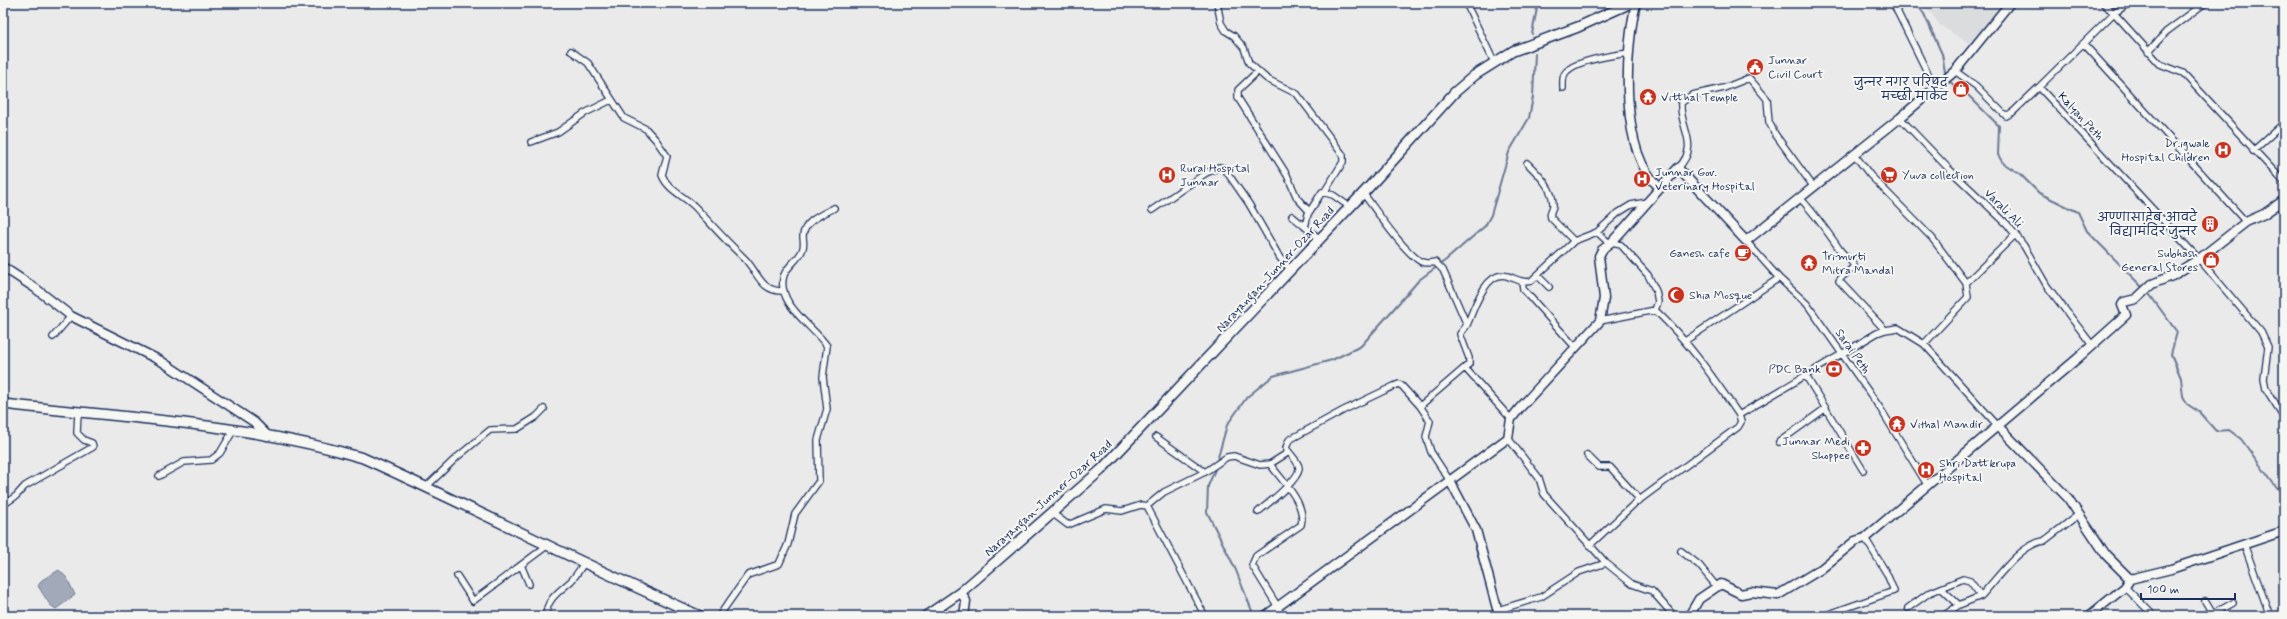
<svg xmlns="http://www.w3.org/2000/svg" width="2287" height="619" font-family="Mynerve,'Playpen Sans Deva',sans-serif">
<style>
.built{fill:#dadcde}
.water{fill:#a2aaba;stroke:#6c7995}
.lines{fill:none;stroke-linecap:round;stroke-linejoin:round}
.stream{stroke:#6c7995;stroke-width:2}
.street-casing{stroke:#1b2f5e;stroke-width:8}
.secondary-casing{stroke:#1b2f5e;stroke-width:11}
.primary-casing{stroke:#1b2f5e;stroke-width:12}
.street{stroke:#f6f6f2;stroke-width:5.5}
.secondary{stroke:#f6f6f2;stroke-width:8}
.primary{stroke:#f6f6f2;stroke-width:9}
.labels{text-anchor:middle;stroke-width:4;stroke-linejoin:round;paint-order:stroke}
.poi-label{font-size:12px;fill:#1b2f5e;stroke:#f6f6f2;text-anchor:start}
.street-label{font-size:12px;fill:#1b2f5e;stroke:#f6f6f2}
</style>
<rect width="100%" height="100%" fill="#e9eae9"/>
<filter id="ink" filterUnits="userSpaceOnUse"><feTurbulence type="fractalNoise" baseFrequency=".025" numOctaves="2"/><feDisplacementMap in="SourceGraphic" scale="8" xChannelSelector="R" yChannelSelector="G"/><feConvolveMatrix kernelMatrix="1 2 1 2 8 2 1 2 1" color-interpolation-filters="sRGB"/></filter>
<g filter="url(#ink)">
<!-- built -->
<path class="built" d="M 1923,3 L 2000,3 L 2002,5 L 1970,44 L 1940,25 Z"/>
<!-- water -->
<path class="water" d="M 59,570 L 67,578 L 75,595 L 56,609 L 50,605 L 38,586 L 42,580 Z"/>
<g class="lines">
<!-- stream -->
<path class="stream" d="M 1916,3 L 1924,14 L 1942,54 L 1945,72
M 1532,34 L 1538,3
M 1950,82 L 1969,96 L 1999,126 L 1998,155 L 2003,163 L 2020,174 L 2039,193 L 2078,212 L 2087,231 L 2143,288
M 2147,291 L 2177,332 L 2171,354 L 2181,378 L 2183,396 L 2187,404 L 2199,412 L 2216,431 L 2229,430 L 2241,439 L 2284,498
M 1217,461 L 1227,425 L 1247,397 L 1273,376 L 1332,360 L 1361,346 L 1419,280 L 1446,260 L 1485,226 L 1491,215 L 1509,152 L 1529,118 L 1533,97 L 1535,53
M 1216,467 L 1208,486 L 1207,512 L 1235,568 L 1254,616"/>
<!-- street casing -->
<g class="street-casing">
<path id="street" d="M 1217,3 L 1221,23 L 1226,31 L 1234,36 L 1244,48 L 1249,63 L 1267,79 L 1297,94 L 1343,155 L 1343,162 L 1325,191
M 1466,3 L 1494,62
M 1893,3 L 1935,88
M 2130,3 L 2114,13 L 2160,64 L 2183,73 L 2284,182
M 2084,44 L 2246,222
M 571,51 L 588,63 L 624,118 L 646,129 L 656,140 L 667,156 L 662,175 C 668,191 687,197 697,209 C 712,225 726,241 742,256 C 758,270 759,292 784,291
M 2148,52 L 2166,32 L 2205,3
M 1955,71 L 1976,86 L 2006,116 L 2013,112 L 2039,87 L 2199,259 L 2261,332 L 2268,347 L 2264,379 L 2266,389 L 2284,417
M 1257,72 L 1238,90 L 1238,98 L 1287,175 L 1297,198 L 1309,211
M 2039,87 L 2114,13 L 2103,3
M 1563,88 C 1563,82 1562,75 1567,71 C 1577,60 1614,55 1629,53
M 1900,118 L 1949,169 L 2007,224 L 2024,246 L 2047,286 L 2092,345
M 531,142 L 558,132 L 585,113 L 611,100
M 2253,151 L 2284,123
M 1854,154 L 1870,175 L 1932,238 L 1966,283
M 1527,163 C 1538,174 1554,189 1553,206 C 1552,211 1549,212 1551,218 L 1574,241
M 1678,168 C 1701,145 1679,128 1681,103 L 1692,95 L 1724,88 L 1749,78 L 1767,99 L 1769,122 L 1775,134 L 1813,186
M 1363,193 C 1376,210 1402,250 1420,261 C 1424,264 1430,263 1435,262 L 1443,270 L 1467,325 L 1460,334 L 1469,358 L 1469,364 L 1420,406 L 1430,421 L 1426,437 L 1431,452 L 1450,481
M 1800,198 C 1815,214 1827,231 1840,250 C 1844,256 1851,259 1854,266 C 1850,272 1843,274 1839,281 L 1842,284 L 1885,330
M 1152,210 L 1206,173 L 1219,167 L 1224,168 L 1249,204 L 1280,258 L 1291,270
M 1292,216 L 1320,239
M 1305,227 L 1308,214 L 1322,192 L 1333,195 L 1350,207
M 1597,232 L 1608,242 L 1621,245 L 1648,275 L 1656,291 L 1658,302 L 1655,310
M 1746,241 L 1779,278 L 1807,304 L 1880,408 L 1928,486
M 1538,276 L 1549,287
M 1522,281 L 1523,289 L 1575,347
M 1467,325 C 1473,311 1486,269 1507,276 C 1515,278 1523,284 1531,281 L 1574,241 L 1597,232 L 1618,213 L 1631,205 L 1647,202
M 53,337 L 71,316
M 1685,341 L 1779,278
M 1924,344 L 1968,297 L 1966,283 L 2016,234
M 1465,368 L 1511,419
M 1806,376 L 1863,470
M 1739,415 L 1877,333 L 1885,330 L 1898,328 L 1924,344 L 1998,426
M 1156,437 L 1205,472
M 1508,438 L 1539,478 L 1544,494 L 1606,563 L 1632,584 L 1652,591 L 1674,616
M 1779,442 L 1826,408
M 1587,455 L 1599,467 L 1610,467 L 1640,500
M 159,476 L 184,462 L 211,460 L 220,453 L 233,431
M 426,487 L 456,458 L 490,430 L 517,429 L 536,417 L 544,409
M 3,505 L 16,496 L 25,486 L 93,447 L 92,443 L 84,440 L 77,433 L 78,412
M 1147,506 L 1164,492 L 1205,472 L 1227,457 L 1234,456 L 1260,465 L 1270,464
M 1258,512 C 1267,504 1298,481 1299,469 C 1300,463 1289,453 1286,448 L 1289,440 L 1344,410 L 1394,386 L 1399,384 L 1402,386 L 1420,406
M 1052,513 L 1068,525 L 1106,509 L 1122,511 L 1141,505 L 1147,506 L 1205,616
M 2244,544 L 2270,616
M 1590,545 L 1634,504 L 1738,427 L 1741,422 L 1739,415 C 1713,377 1688,341 1655,310 L 1600,321
M 1681,551 L 1699,565 L 1717,587
M 521,565 L 529,584
M 457,576 L 473,601 L 548,545
M 2125,587 L 2154,616
M 1942,589 L 1959,605
M 1981,596 C 1997,579 2020,544 2044,541 L 2078,515
M 2205,601 L 2214,616
M 1908,608 L 1929,593 L 1963,579 L 1970,581 L 1981,596 L 1959,605 L 1943,616
M 1498,610 L 1541,597 L 1579,572 L 1606,563
M 2213,614 L 2233,603
M 546,616 C 546,599 560,591 571,581 C 576,576 580,569 584,563
M 719,616 L 748,575 L 779,564 L 788,544 L 795,514 L 819,481 L 818,440 L 827,409 L 823,377 L 827,346 C 813,326 775,303 784,275 C 788,265 798,260 802,251 C 805,245 803,241 803,236 C 804,221 823,214 834,208
M 1281,616 L 1278,607 L 1252,565 L 1256,556 L 1301,525 C 1307,503 1281,480 1270,464 L 1289,452
M 1823,616 L 1894,591 L 1887,574 L 1865,538
M 2201,616 L 2211,611"/>
</g>
<!-- secondary casing -->
<g class="secondary-casing">
<path id="secondary" d="M 1636,3 C 1625,50 1619,152 1659,187
M 3,267 L 35,288 L 71,316 L 161,361 L 254,422 L 268,436
M 1998,426 L 2068,498 L 2106,555 L 2130,579 L 2171,569 L 2284,531
M 1450,481 L 1476,530 L 1499,616
M 961,592 L 966,601 L 964,616
M 1265,616 L 1508,438 L 1511,419 L 1519,409 L 1600,321 L 1604,298 L 1599,256 L 1602,250 L 1611,243 L 1678,168 L 1746,241 L 1900,118 L 1955,71 L 2010,3
M 1689,616 L 1699,599 L 1721,584 L 1741,594 L 1751,592 L 1778,595 L 1821,569 L 1855,541 L 1865,538 L 2078,358 L 2126,315 L 2122,305 L 2124,302 L 2136,299 L 2152,284 L 2172,276 L 2199,259 L 2246,222 L 2264,214 L 2284,200
M 2089,616 L 2125,587 L 2130,579"/>
</g>
<!-- primary casing -->
<g class="primary-casing">
<path id="primary" d="M 3,404 C 123,418 247,423 363,458 C 476,509 586,566 700,616
M 926,616 L 961,592 L 1101,470 L 1368,188 L 1455,92 L 1475,75 L 1513,51 L 1578,27 L 1631,3"/>
</g>
<!-- street -->
<use href="#street" class="street"/>
<!-- secondary -->
<use href="#secondary" class="secondary"/>
<!-- primary -->
<use href="#primary" class="primary"/>
</g>
</g>
<!-- icons -->
<defs>
<g id="civic-disc" transform="scale(0.9)"><circle r="9.5" fill="#c8321e" stroke="#f6f6f2"/><path d="M-.6-6.5H3V-4.5H.6V-3L4-1V1h2V6H-6V1h2V-1L-.6-3ZM-1.2 2.5V6h2.4V2.5Z" fill="#fff"/></g>
<g id="shop-disc" transform="scale(0.9)"><circle r="9.5" fill="#c8321e" stroke="#f6f6f2"/><path d="M-5-2.5h2.3a2.7 3.5 0 0 1 5.4 0H5L5.5 6h-11ZM-1.5-2.5h3a1.5 2.3 0 0 0-3 0Z" fill="#fff"/></g>
<g id="temple-disc" transform="scale(0.9)"><circle r="9.5" fill="#c8321e" stroke="#f6f6f2"/><path d="M0-6L5-2H3V0L6.5 2.5H4V6H1.5V3h-3V6H-4V2.5H-6.5L-3 0V-2H-5Z" fill="#fff"/></g>
<g id="hospital-disc" transform="scale(0.9)"><circle r="9.5" fill="#c8321e" stroke="#f6f6f2"/><path d="M-5-5h3v3.5h4V-5h3V5h-3V1.5h-4V5h-3Z" fill="#fff"/></g>
<g id="supermarket-disc" transform="scale(0.9)"><circle r="9.5" fill="#c8321e" stroke="#f6f6f2"/><path d="M-6-5.5h2.5l.6 2H6L4.5 2H-2.5L-4.4-4H-6ZM-1.5 3.2a1.3 1.3 0 1 0 .1 0ZM3 3.2a1.3 1.3 0 1 0 .1 0Z" fill="#fff"/></g>
<g id="building-disc" transform="scale(0.9)"><circle r="9.5" fill="#c8321e" stroke="#f6f6f2"/><path d="M-4-6H4V6H1V3H-1V6H-4ZM-2.5-4.3h1.7v1.8h-1.7ZM.8-4.3h1.7v1.8H.8ZM-2.5-1h1.7V.8h-1.7ZM.8-1h1.7V.8H.8Z" fill="#fff"/></g>
<g id="cafe-disc" transform="scale(0.9)"><circle r="9.5" fill="#c8321e" stroke="#f6f6f2"/><path d="M-5.5-4.5H6V0H3Q3 3.5 0 3.5H-2.5Q-5.5 3.5-5.5 0ZM3-3.2v2h1.7v-2ZM-6 4.5H4V6H-6Z" fill="#fff"/></g>
<g id="mosque-disc" transform="scale(0.9)"><circle r="9.5" fill="#c8321e" stroke="#f6f6f2"/><path d="M3.5-4.9A6 6 0 1 0 3.5 4.9A5 5 0 1 1 3.5-4.9Z" fill="#fff"/></g>
<g id="bank-disc" transform="scale(0.9)"><circle r="9.5" fill="#c8321e" stroke="#f6f6f2"/><path d="M-6-4H6V4H-6ZM0-2.3a2.3 2.3 0 1 0 0 4.6a2.3 2.3 0 1 0 0-4.6Z" fill="#fff"/></g>
<g id="pharmacy-disc" transform="scale(0.9)"><circle r="9.5" fill="#c8321e" stroke="#f6f6f2"/><path d="M-2-6h4v4h4v4h-4v4h-4v-4h-4v-4h4Z" fill="#fff"/></g>
</defs>
<g fill-rule="evenodd">
<use href="#civic-disc" x="1755" y="67"/>
<use href="#shop-disc" x="1961" y="89"/>
<use href="#temple-disc" x="1648" y="97"/>
<use href="#hospital-disc" x="2223" y="150"/>
<use href="#hospital-disc" x="1167" y="175"/>
<use href="#supermarket-disc" x="1889" y="175"/>
<use href="#hospital-disc" x="1642" y="179"/>
<use href="#building-disc" x="2210" y="224"/>
<use href="#cafe-disc" x="1743" y="253"/>
<use href="#shop-disc" x="2211" y="260"/>
<use href="#temple-disc" x="1809" y="263"/>
<use href="#mosque-disc" x="1676" y="295"/>
<use href="#bank-disc" x="1834" y="369"/>
<use href="#temple-disc" x="1897" y="424"/>
<use href="#pharmacy-disc" x="1863" y="448"/>
<use href="#hospital-disc" x="1926" y="470"/>
</g>
<g class="labels">
<!-- poi labels -->
<g class="poi-label">
<text x="1768" y="64">Junnar<tspan x="1768" dy="14">Civil Court</tspan></text>
<text x="1948" y="86" text-anchor="end">जुन्नर नगर परिषद<tspan x="1948" dy="14">मच्छी मार्केट</tspan></text>
<text x="1661" y="101">Vitthal Temple</text>
<text x="2210" y="147" text-anchor="end">Dr.igwale<tspan x="2210" dy="14">Hospital Children</tspan></text>
<text x="1180" y="172">Rural Hospital<tspan x="1180" dy="14">Junnar</tspan></text>
<text x="1655" y="176">Junnar Gov.<tspan x="1655" dy="14">Veterinary Hospital</tspan></text>
<text x="1902" y="179">Yuva collection</text>
<text x="2197" y="221" text-anchor="end">अण्णासाहेब आवटे<tspan x="2197" dy="14">विद्यामंदिर जुन्नर</tspan></text>
<text x="1730" y="257" text-anchor="end">Ganesh cafe</text>
<text x="2198" y="257" text-anchor="end">Subhash<tspan x="2198" dy="14">General Stores</tspan></text>
<text x="1822" y="260">Trimurti<tspan x="1822" dy="14">Mitra Mandal</tspan></text>
<text x="1689" y="299">Shia Mosque</text>
<text x="1821" y="373" text-anchor="end">PDC Bank</text>
<text x="1910" y="428">Vithal Mandir</text>
<text x="1850" y="445" text-anchor="end">Junnar Medi<tspan x="1850" dy="14">Shoppee</tspan></text>
<text x="1939" y="467">Shri Dattkrupa<tspan x="1939" dy="14">Hospital</tspan></text>
</g>
<!-- street labels -->
<g class="street-label">
<text transform="translate(2081 116) rotate(47)" y="4">Kalyan Peth</text>
<text transform="translate(2004 208) rotate(45)" y="4">Varali Ali</text>
<text transform="translate(1275 269) rotate(-47)" y="4">Narayangan-Junner-Ozar Road</text>
<text transform="translate(1853 351) rotate(55)" y="4">Sarai Peth</text>
<text transform="translate(1048 498) rotate(-42)" y="4">Narayangan-Junner-Ozar Road</text>
</g>
</g>
<!-- margin -->
<rect width="2287" height="619" fill="none" stroke="#f6f6f2" stroke-width="16"/>
<rect x="8" y="8" width="2271" height="603" fill="none" stroke="#1b2f5e" stroke-width="1.5" filter="url(#ink)"/>
<!-- scale -->
<path d="M2141 593v6h94v-6" fill="none" stroke="#1b2f5e" stroke-width="2"/>
<text x="2147" y="593" font-size="12" fill="#1b2f5e" stroke="#f6f6f2" stroke-width="3" paint-order="stroke">100 m</text>
</svg>
